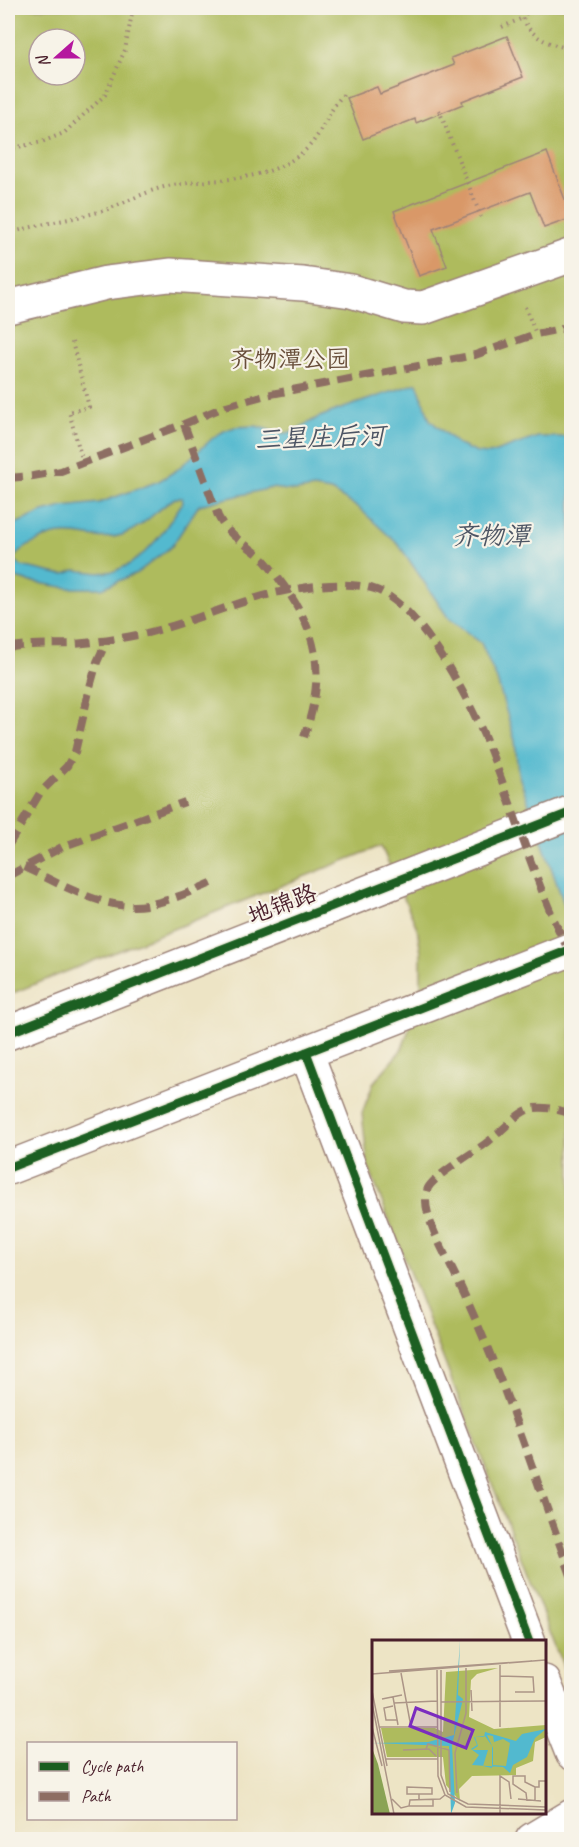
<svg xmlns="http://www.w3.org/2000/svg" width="579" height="1847" font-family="Caveat,'LXGW WenKai TC',sans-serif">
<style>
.green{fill:#aebb5d;stroke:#7c6d44;stroke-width:1.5;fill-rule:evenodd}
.water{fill:#52b9cf;stroke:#4e6c7d;stroke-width:1.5;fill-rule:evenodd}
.building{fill:#d99868}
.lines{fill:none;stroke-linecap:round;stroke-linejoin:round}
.minor-casing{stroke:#9c8278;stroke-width:36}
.path{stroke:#9c8278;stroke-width:4;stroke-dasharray:1.5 4.5;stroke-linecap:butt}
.minor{stroke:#fff;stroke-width:33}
.quiet{stroke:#8d6e63;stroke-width:8;stroke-dasharray:15 8;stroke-linecap:butt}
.cycleway-casing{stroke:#f7f3e8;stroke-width:13}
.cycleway{stroke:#1b5e20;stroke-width:9}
.labels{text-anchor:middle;stroke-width:4.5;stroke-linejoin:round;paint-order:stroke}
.park-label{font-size:24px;fill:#684e3a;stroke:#f7f3e8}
.street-label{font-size:24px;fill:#4a1f2b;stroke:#f7f3e8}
.water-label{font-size:26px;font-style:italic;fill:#4d5564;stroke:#f7f3e8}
.inset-road{fill:none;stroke:#ac9587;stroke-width:1.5}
.view{fill:#7b2cbf;fill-opacity:0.15;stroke:#7b2cbf;stroke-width:3}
.inset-edge{fill:none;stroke:#4a1f2b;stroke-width:3}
</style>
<rect width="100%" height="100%" fill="#f7f3e8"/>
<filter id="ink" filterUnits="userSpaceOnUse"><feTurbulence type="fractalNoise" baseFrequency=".0167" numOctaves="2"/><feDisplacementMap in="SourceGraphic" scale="12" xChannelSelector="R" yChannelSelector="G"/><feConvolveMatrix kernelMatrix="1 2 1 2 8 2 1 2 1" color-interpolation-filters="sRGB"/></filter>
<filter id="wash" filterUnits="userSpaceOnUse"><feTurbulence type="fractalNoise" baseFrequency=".008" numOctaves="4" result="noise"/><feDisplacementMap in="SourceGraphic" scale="24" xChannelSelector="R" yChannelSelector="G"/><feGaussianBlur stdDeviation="1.35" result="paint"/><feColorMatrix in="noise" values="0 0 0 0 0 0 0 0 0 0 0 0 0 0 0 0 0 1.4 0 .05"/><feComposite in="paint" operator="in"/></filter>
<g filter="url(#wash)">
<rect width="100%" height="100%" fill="#ede4c5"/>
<!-- green -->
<path class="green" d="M 8,8 L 571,8 L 571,1686 L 368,1166 L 362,1113 L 374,1082 L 402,1049 L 421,994 L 421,952 L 417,928 L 381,846 L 8,995 ZM 39,39 L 75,39 L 75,75 L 39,75 Z"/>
<!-- water -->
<path class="water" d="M 417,383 L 430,420 L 459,445 L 477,453 L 490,454 L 538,437 L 571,437 L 571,924 L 518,773 L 515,741 L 497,680 L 481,643 L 449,619 L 399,545 L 359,508 L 331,491 L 314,488 L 296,491 L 271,488 L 199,505 L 172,546 L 137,573 L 102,588 L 69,588 L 27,581 L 8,576 L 8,527 L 43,512 L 63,507 L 99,503 L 159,481 L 177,470 L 214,437 L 224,431 L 235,427 L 256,426 L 279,433 L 291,433 L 317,418 L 335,411 ZM 175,498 L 182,498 L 183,502 L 160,536 L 145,552 L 130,564 L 115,571 L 99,573 L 75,570 L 65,574 L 58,574 L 21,566 L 14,559 C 18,548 50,534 62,534 C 83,532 100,542 122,535 C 145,526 156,510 175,498 Z"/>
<g id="blocks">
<!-- building -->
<path class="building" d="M 507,36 L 523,77 L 462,101 L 463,104 L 416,123 L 415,119 L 363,139 L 347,98 L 377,87 L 380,94 L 454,65 L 451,58 Z
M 547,152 L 572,218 L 544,228 L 530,192 L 433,229 L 447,266 L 419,276 L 394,211 Z"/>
</g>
</g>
<g filter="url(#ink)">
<use href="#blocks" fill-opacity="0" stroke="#9c8278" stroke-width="1.5"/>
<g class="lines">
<!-- minor casing -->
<g class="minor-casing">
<path id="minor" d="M 8,307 L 106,283 L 170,275 L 303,284 L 351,291 L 404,307 L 423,308 L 572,255
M 8,1033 L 572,812
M 306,1052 L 529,1642
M 8,1168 L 572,949
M 544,1682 L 572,1753
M 532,1840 L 572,1816"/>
</g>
<!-- path -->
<path class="path" d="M 529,8 L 523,18 C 531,39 552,45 572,49
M 502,27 L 523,18
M 439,110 L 481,217
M 8,149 L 42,142 L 64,133 L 105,95 L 125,50 L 133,8
M 8,234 C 39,223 73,220 105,210 C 128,202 149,189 173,185 C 218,178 266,183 303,152 C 323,136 327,110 345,93
M 525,307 L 536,334
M 72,342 L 89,407 L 69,412 L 83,463"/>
<!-- minor -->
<use href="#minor" class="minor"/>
<!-- quiet -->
<path class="quiet" d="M 184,424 L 218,516 C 229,538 247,543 264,560 C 273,570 281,582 289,593 C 322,643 323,682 304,737
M 8,478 L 33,476 L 61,471 L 184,424 L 226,406 L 266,395 L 475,355 L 536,334 L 561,329 L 572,330
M 8,648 C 30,643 52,645 75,644 C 99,642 123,638 147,633 C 187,623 224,607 263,596 C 293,588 341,580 371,588 C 418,600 468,698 486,740 C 515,810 536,889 571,955
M 8,846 L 40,793 L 67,766 L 75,752 L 90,687 L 97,662 L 107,640
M 24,867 C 59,883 106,912 146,905 C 170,901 193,891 216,881
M 8,876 L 62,847 L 185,802
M 572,1114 C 522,1098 523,1114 489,1141 C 475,1152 436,1174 428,1188 C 419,1208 441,1246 450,1265 C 500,1364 533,1473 572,1578"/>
<!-- cycleway casing -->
<g class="cycleway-casing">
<path id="cycleway" d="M 8,1033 L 572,812
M 306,1052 L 529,1642
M 8,1168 L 572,949"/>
</g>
<!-- cycleway -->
<use href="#cycleway" class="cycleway"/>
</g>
</g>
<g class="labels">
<!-- park labels -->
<g class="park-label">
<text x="290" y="367">齐物潭公园</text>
</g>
<!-- street labels -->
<g class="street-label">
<text transform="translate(282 904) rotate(-21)" y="8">地锦路</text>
</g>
<!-- water labels -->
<g class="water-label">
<text transform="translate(320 437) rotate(-2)" y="9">三星庄后河</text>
<text x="491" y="544">齐物潭</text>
</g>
</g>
<!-- overview -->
<g transform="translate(372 1640)">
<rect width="174" height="174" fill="#ede4c5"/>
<path d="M 126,28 L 105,34 L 99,40 L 97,77 L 122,89 L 174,85 L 174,97 L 163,102 L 161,121 L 144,128 L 144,135 L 100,136 L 87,149 L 88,161 L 74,145 L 71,117 L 15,117 L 9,88 L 63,88 L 71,92 L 74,32 Z" fill="#aebb5d"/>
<path d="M 0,108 L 6,124 L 18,174 L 0,174 Z" fill="#8aa354"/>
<path d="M 88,0 L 86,55 L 91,59 L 80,105 L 83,163 L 79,174 L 77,106 L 0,103 L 56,102 L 82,95 ZM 174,89 L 163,98 L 155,117 L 141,125 L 138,133 L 131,127 L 100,125 L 107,115 L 99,109 L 105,105 L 102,97 L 112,97 L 113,92 L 144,101 L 150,94 ZM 115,95 L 121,96 L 122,102 L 131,99 L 138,103 L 134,126 L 121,125 L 121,108 ZM 113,96 L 120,106 L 120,128 L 111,126 L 116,110 L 100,110 L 106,106 L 103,97 Z" fill="#52b9cf" fill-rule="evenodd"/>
<path class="inset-road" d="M 128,25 L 128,87M 69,27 L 69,135 L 76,154 L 96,164 L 174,167M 65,28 L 66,136 L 73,155 L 94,167 L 174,170M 17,31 L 160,21M 29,33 L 39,87M 0,34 L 173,20M 128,36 L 161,37 L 162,52 L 143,52M 99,50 L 100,71M 0,51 L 15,126M 21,57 L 26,85M 10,59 L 30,55M 69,62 L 174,61M 0,63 L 22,174M 22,63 L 65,61M 21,66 L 12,68 L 14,80 L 25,80M 0,87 L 10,126M 7,87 L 65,87M 54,109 L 56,104 L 77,110 L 78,152M 31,110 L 57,109 L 64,116M 13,119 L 66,119M 85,153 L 83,113 L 94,73 L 94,28M 47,154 L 35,154 L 35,147 L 60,148 L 60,154 L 47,154 L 47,160M 20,159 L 29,168 L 37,166 L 38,160 L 68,159 L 73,155M 146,159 L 169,161M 155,161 L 154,153 L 141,144 L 141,136 L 153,136 L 153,142 L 163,147M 163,161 L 163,147 L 167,147 L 167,141 L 174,141M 37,166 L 61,166 L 61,160M 128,174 L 128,136 L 137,142 L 139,159"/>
<path class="view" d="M 44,68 L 101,90 L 94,108 L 38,86 Z"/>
<rect width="174" height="174" class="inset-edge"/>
</g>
<!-- margin -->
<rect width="579" height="1847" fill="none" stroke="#f7f3e8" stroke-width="30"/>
<!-- legend -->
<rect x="27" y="1742" width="210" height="78" fill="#f7f3e8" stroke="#b29e9c" stroke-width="1.5"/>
<rect x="39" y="1762" width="30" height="9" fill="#1b5e20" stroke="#b29e9c" stroke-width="1.5"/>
<text x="81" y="1772" font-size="18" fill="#4a1f2b">Cycle path</text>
<rect x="39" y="1792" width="30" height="9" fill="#8d6e63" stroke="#b29e9c" stroke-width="1.5"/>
<text x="81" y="1802" font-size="18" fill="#4a1f2b">Path</text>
<!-- north arrow -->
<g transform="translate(57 57) rotate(249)"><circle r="28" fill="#f7f3e8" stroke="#b29e9c" stroke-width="1.5"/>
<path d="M0-4.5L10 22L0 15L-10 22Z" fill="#b5179e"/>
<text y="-9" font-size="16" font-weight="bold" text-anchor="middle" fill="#4a1f2b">N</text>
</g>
</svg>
